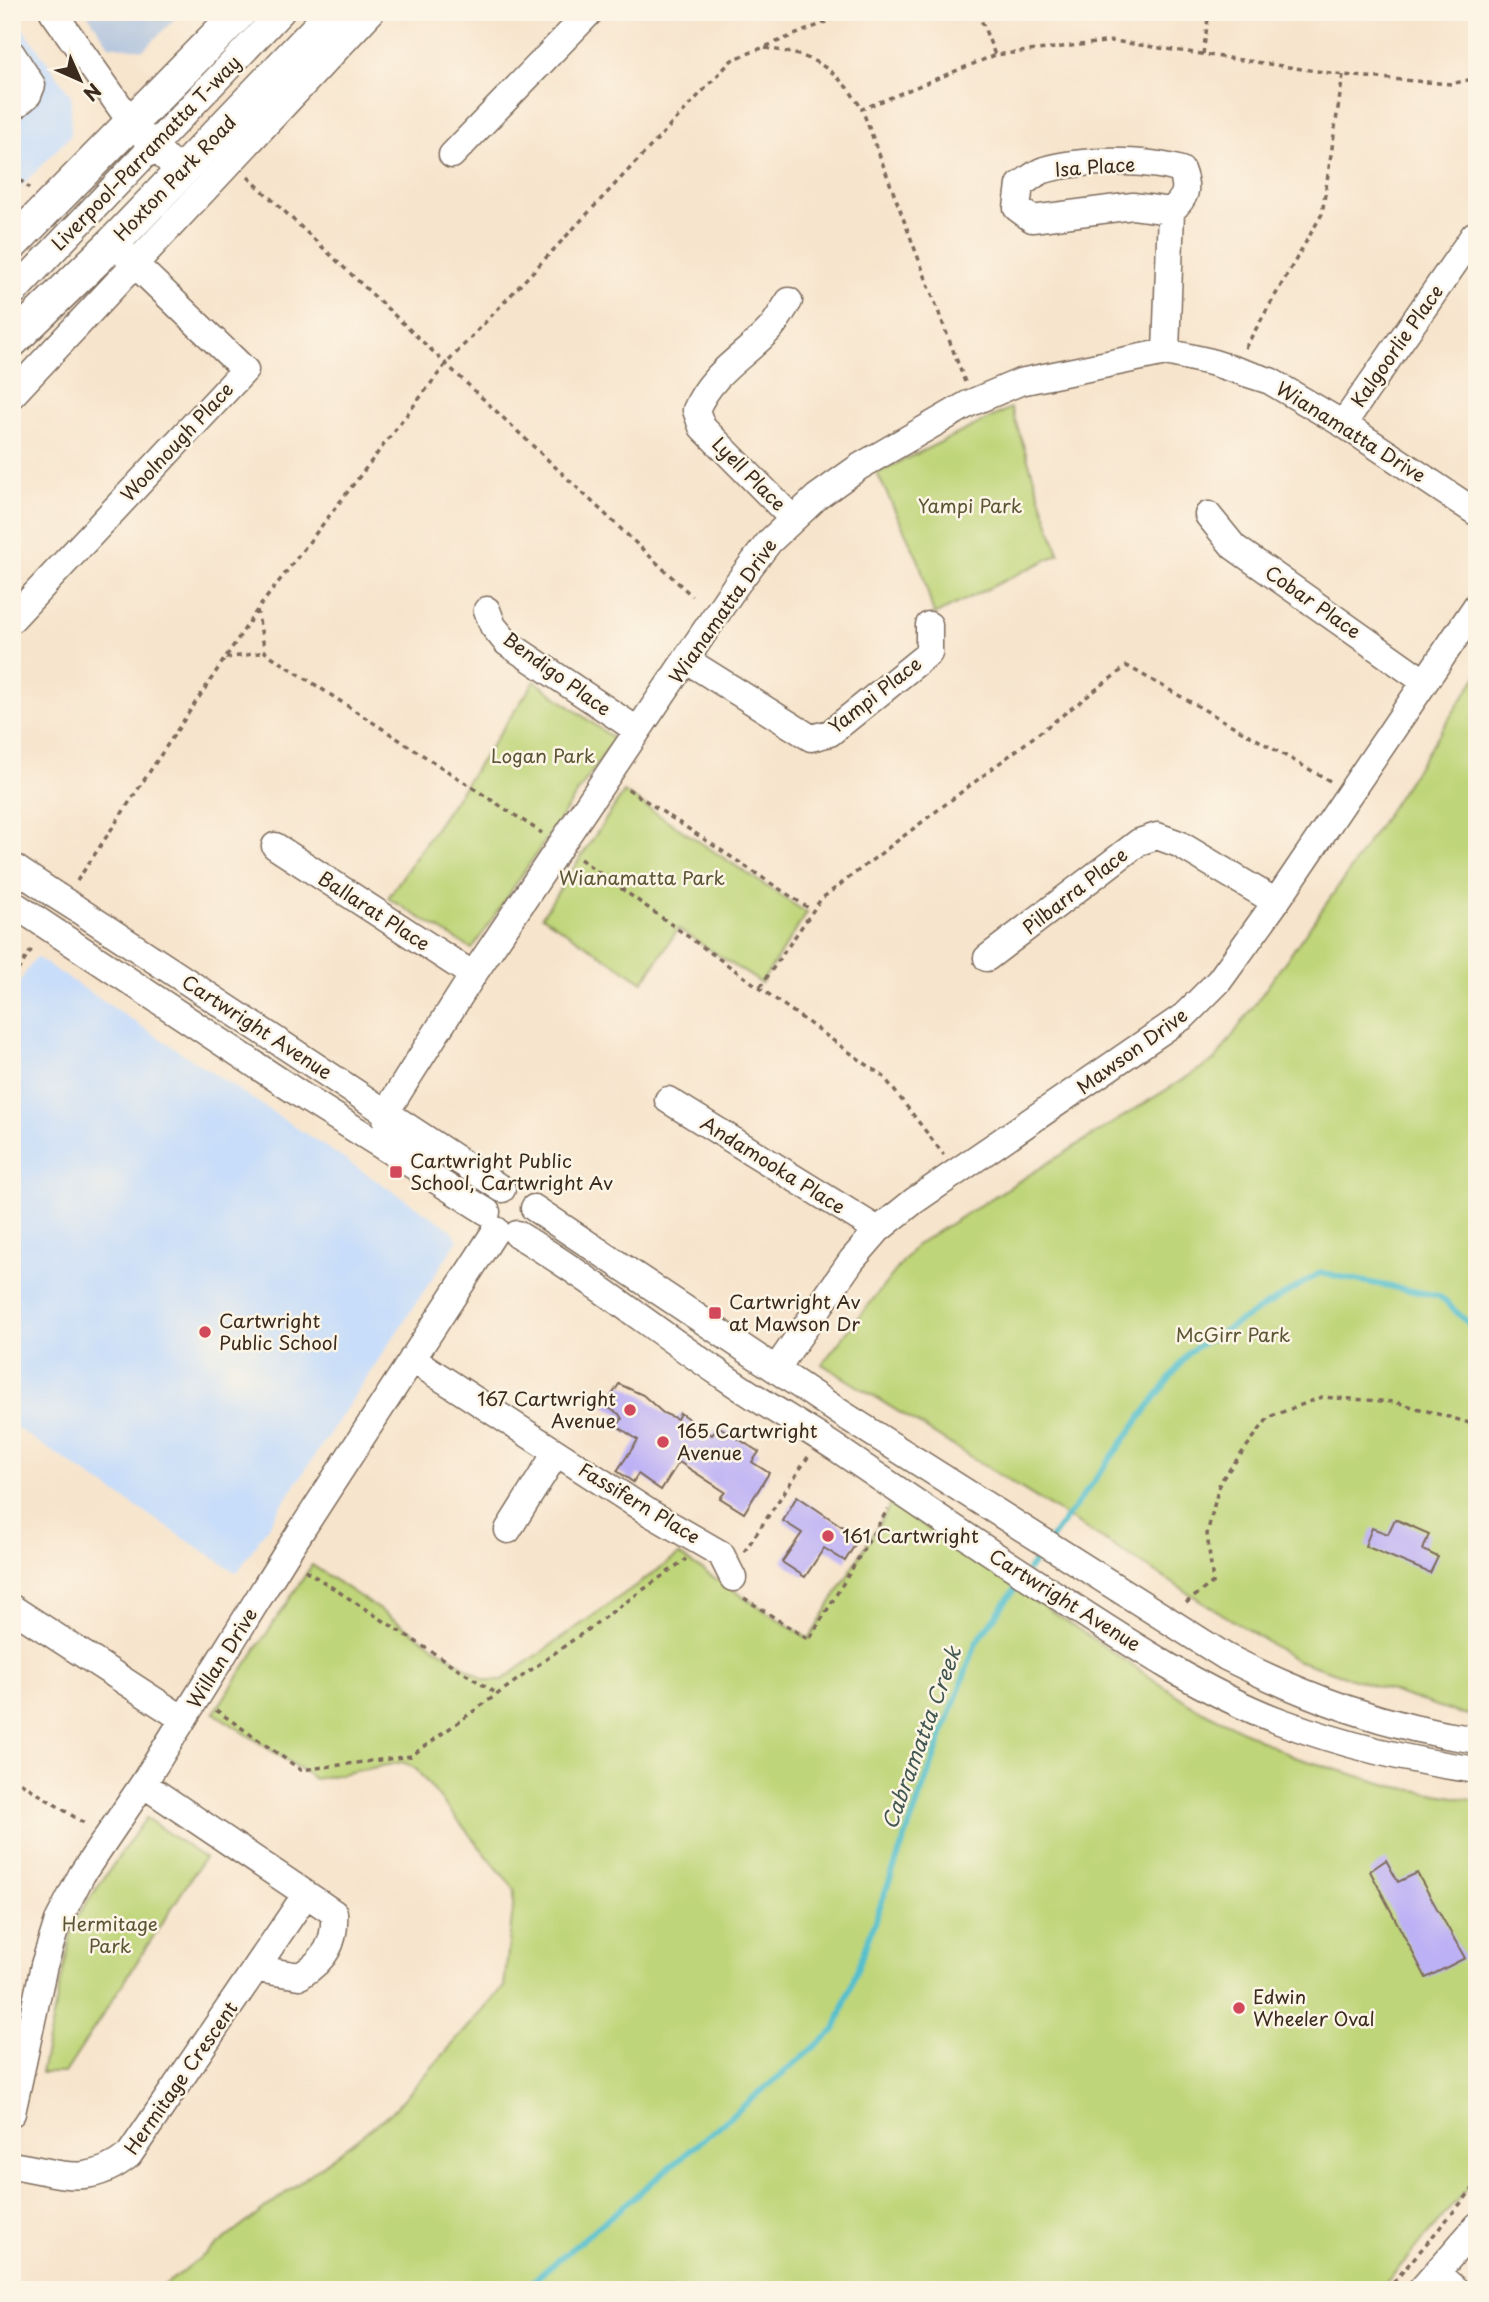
<svg xmlns="http://www.w3.org/2000/svg" width="1489" height="2302" font-family="'Playpen Sans',sans-serif">
<style>
.built{fill:#c7ddf9}
.industrial{fill:#b5c6de}
.green{fill:#bfd579;stroke:#7d804c;stroke-width:2}
.lines{fill:none;stroke-linecap:round;stroke-linejoin:round}
.stream{stroke:#53bfcc;stroke-width:6}
.building{fill:#bdb1f5}
.minor-casing{stroke:#7d6b5b;stroke-width:29}
.major-casing{stroke:#7d6b5b;stroke-width:36}
.path{stroke:#7d6b5b;stroke-width:3.5;stroke-dasharray:5 5;stroke-linecap:butt}
.minor{stroke:#fff;stroke-width:26}
.major{stroke:#fff;stroke-width:33}
.minor-bridge-casing{stroke:#7d6b5b;stroke-width:29;stroke-linecap:butt}
.minor-bridge{stroke:#fff;stroke-width:26}
.poi-dot{fill:#d1495b;stroke:#fcf5e5;stroke-width:2.5}
.labels{text-anchor:middle;stroke-width:5;stroke-linejoin:round;paint-order:stroke}
.street-label{font-size:19px;fill:#3b2a1e;stroke:#fcf5e5}
.park-label{font-size:19px;fill:#5c5535;stroke:#fcf5e5}
.poi-label{font-size:19px;fill:#3b2a1e;stroke:#fcf5e5;text-anchor:start}
.water-label{font-size:21px;font-style:italic;fill:#425752;stroke:#fcf5e5}
</style>
<rect width="100%" height="100%" fill="#fcf5e5"/>
<filter id="ink" filterUnits="userSpaceOnUse"><feTurbulence type="fractalNoise" baseFrequency=".0143" numOctaves="2"/><feDisplacementMap in="SourceGraphic" scale="14" xChannelSelector="R" yChannelSelector="G"/><feConvolveMatrix kernelMatrix="1 2 1 2 8 2 1 2 1" color-interpolation-filters="sRGB"/></filter>
<filter id="wash" filterUnits="userSpaceOnUse"><feTurbulence type="fractalNoise" baseFrequency=".00686" numOctaves="4" result="noise"/><feDisplacementMap in="SourceGraphic" scale="28" xChannelSelector="R" yChannelSelector="G"/><feGaussianBlur stdDeviation="1.57" result="paint"/><feColorMatrix in="noise" values="0 0 0 0 0 0 0 0 0 0 0 0 0 0 0 0 0 1.4 0 .05"/><feComposite in="paint" operator="in"/></filter>
<g filter="url(#wash)">
<rect width="100%" height="100%" fill="#f7e4cc"/>
<!-- built -->
<path class="built" d="M 12,13 L 71,95 L 71,135 L 12,196 Z
M 36,957 L 452,1230 L 458,1240 L 237,1573 L 12,1425 L 12,993 Z"/>
<!-- industrial -->
<path class="industrial" d="M 86,12 L 182,12 L 143,50 L 109,45 Z"/>
<!-- green -->
<path class="green" d="M 1011,408 L 1059,554 L 934,615 L 919,561 L 877,473 Z
M 1477,676 L 1477,1715 L 1461,1714 L 1296,1660 L 822,1364 L 916,1245 L 1216,1059 L 1350,870 Z
M 535,681 L 614,739 L 472,949 L 388,898 Z
M 624,792 L 807,913 L 761,983 L 678,929 L 643,982 L 542,916 Z
M 891,1504 L 1193,1706 L 1294,1757 L 1392,1786 L 1477,1801 L 1477,2177 L 1380,2290 L 158,2290 L 392,2112 L 504,1987 L 515,1890 L 416,1769 L 403,1762 L 315,1779 L 214,1713 L 312,1565 L 485,1680 L 502,1680 L 679,1555 L 809,1639 Z
M 146,1818 L 204,1858 L 65,2073 L 41,2073 L 74,1921 Z"/>
<g class="lines">
<!-- stream -->
<path class="stream" d="M 1051,1539 L 1190,1351 L 1320,1273 L 1439,1296 L 1477,1331
M 1028,1570 L 1044,1547
M 522,2290 L 835,2030 L 976,1643 L 1022,1579"/>
</g>
<g id="blocks">
<!-- building -->
<path class="building" d="M 619,1384 L 643,1395 L 663,1413 L 677,1419 L 680,1413 L 712,1435 L 718,1426 L 759,1452 L 752,1462 L 769,1473 L 744,1513 L 720,1498 L 725,1492 L 679,1462 L 661,1490 L 638,1474 L 633,1482 L 617,1471 L 638,1440 L 617,1426 L 622,1419 L 619,1414 L 605,1406 Z
M 797,1496 L 859,1538 L 845,1561 L 824,1548 L 805,1577 L 782,1562 L 802,1533 L 783,1521 Z
M 1395,1519 L 1429,1534 L 1423,1550 L 1438,1557 L 1430,1573 L 1365,1546 L 1372,1528 L 1388,1534 Z
M 1386,1860 L 1398,1882 L 1417,1873 L 1465,1958 L 1426,1978 L 1370,1871 Z"/>
</g>
</g>
<g filter="url(#ink)">
<use href="#blocks" fill-opacity="0" stroke="#7d6b5b" stroke-width="2"/>
<g class="lines">
<!-- minor casing -->
<g class="minor-casing">
<path id="minor" d="M 53,12 L 133,125 L 181,173
M 12,54 L 32,85 L 28,95 L 14,107
M 452,155 L 590,12
M 12,294 L 281,12
M 789,301 C 783,310 777,321 770,329 C 744,357 711,373 696,410 L 702,427 L 792,518
M 1166,352 L 1171,211 C 1186,197 1189,190 1181,170 C 1145,159 1080,159 1044,170 C 1035,173 1028,180 1020,185 L 1017,208 L 1032,219 L 1133,206 L 1171,211
M 12,395 L 371,12
M 1343,424 L 1474,235
M 1208,515 L 1234,547 L 1425,682
M 487,610 L 493,626 L 507,643 L 637,730
M 12,619 L 245,370 L 113,243
M 688,661 L 811,738 L 830,733 L 929,653 L 929,625
M 275,846 L 473,975
M 12,866 L 55,895
M 12,903 L 33,917
M 74,907 L 502,1189
M 57,933 L 307,1099 L 487,1212
M 987,958 L 1139,842 L 1157,836 L 1179,844 L 1276,902
M 668,1100 L 878,1230
M 420,1169 L 415,1157 L 387,1130 L 386,1112 L 473,975 L 736,585 L 769,542 L 817,497 L 859,467 L 968,404 L 1020,382 L 1166,352 L 1211,362 L 1270,381 L 1343,424 L 1477,513
M 534,1208 L 844,1415 L 1226,1657 C 1306,1697 1388,1728 1477,1740
M 517,1234 C 587,1276 651,1327 719,1373 C 757,1400 798,1423 836,1448 C 901,1492 965,1536 1031,1579 C 1108,1629 1196,1690 1282,1722 C 1344,1745 1411,1761 1477,1770
M 412,1359 L 648,1512 L 721,1554 L 733,1578
M 776,1369 L 852,1260 L 878,1230 L 914,1201 L 1184,1016 L 1219,981 L 1276,902 L 1477,605
M 508,1530 L 556,1453
M 12,1608 L 183,1719
M 257,1969 L 300,1976 C 325,1960 336,1943 334,1913 L 306,1894
M 12,2113 L 44,1965 L 58,1921 L 82,1874 L 143,1784 L 286,1554 L 496,1230
M 12,2165 C 61,2173 88,2188 129,2155 L 306,1894 L 143,1784
M 1436,2273 L 1456,2290
M 1421,2290 L 1477,2226"/>
</g>
<!-- major casing -->
<g class="major-casing">
<path id="major" d="M 12,244 L 240,12
M 12,341 L 113,243 L 334,12"/>
</g>
<!-- path -->
<path class="path" d="M 978,12 L 995,55
M 765,48 C 813,55 836,67 862,109
M 1203,54 L 1209,12
M 12,173 L 29,188
M 248,177 L 692,596
M 1245,348 L 1322,214 L 1343,75
M 965,382 L 862,109 L 995,55 L 1113,41 L 1343,75 L 1451,84 L 1477,78
M 257,610 L 265,652 L 542,833
M 226,658 L 265,652
M 628,789 L 813,911
M 580,859 L 884,1077 L 944,1155
M 77,881 L 257,610 L 445,365 L 732,60 L 851,12
M 12,979 L 34,946
M 760,987 L 821,899 L 1127,666 L 1330,781
M 744,1552 L 808,1457
M 305,1570 L 497,1694
M 744,1598 L 809,1640 L 888,1509
M 1186,1603 L 1213,1582 L 1207,1534 L 1220,1482 L 1269,1417 L 1322,1397 L 1395,1402 L 1477,1425
M 216,1710 L 301,1770 L 411,1756 L 686,1559
M 12,1777 L 87,1825
M 1387,2290 L 1477,2184"/>
<!-- minor -->
<use href="#minor" class="minor"/>
<!-- major -->
<use href="#major" class="major"/>
<!-- minor-bridge casing -->
<g class="minor-bridge-casing">
<path id="minor-bridge" d="M 55,895 L 74,907
M 33,917 L 57,933"/>
</g>
<!-- minor-bridge -->
<use href="#minor-bridge" class="minor-bridge"/>
</g>
</g>
<!-- markers -->
<g class="poi-dot">
<rect x="389" y="1165" width="14" height="14" rx="3.5"/>
<rect x="708" y="1306" width="14" height="14" rx="3.5"/>
<circle cx="205" cy="1332" r="7"/>
<circle cx="630" cy="1410" r="7"/>
<circle cx="663" cy="1442" r="7"/>
<circle cx="828" cy="1536" r="7"/>
<circle cx="1239" cy="2008" r="7"/>
</g>
<g class="labels">
<!-- street labels -->
<g class="street-label">
<text transform="translate(146 153) rotate(-46)" y="7">Liverpool–Parramatta T-way</text>
<text transform="translate(1095 167) rotate(-4)" y="7">Isa Place</text>
<text transform="translate(175 178) rotate(-46)" y="7">Hoxton Park Road</text>
<text transform="translate(1397 346) rotate(-55)" y="7">Kalgoorlie Place</text>
<text transform="translate(1351 432) rotate(32)" y="7">Wianamatta Drive</text>
<text transform="translate(177 442) rotate(-47)" y="7">Woolnough Place</text>
<text transform="translate(749 474) rotate(45)" y="7">Lyell Place</text>
<text transform="translate(1313 602) rotate(35)" y="7">Cobar Place</text>
<text transform="translate(723 611) rotate(-55)" y="7">Wianamatta Drive</text>
<text transform="translate(557 674) rotate(36)" y="7">Bendigo Place</text>
<text transform="translate(875 695) rotate(-38)" y="7">Yampi Place</text>
<text transform="translate(1075 891) rotate(-38)" y="7">Pilbarra Place</text>
<text transform="translate(374 911) rotate(33)" y="7">Ballarat Place</text>
<text transform="translate(257 1027) rotate(33)" y="7">Cartwright Avenue</text>
<text transform="translate(1132 1051) rotate(-36)" y="7">Mawson Drive</text>
<text transform="translate(773 1165) rotate(32)" y="7">Andamooka Place</text>
<text transform="translate(639 1503) rotate(31)" y="7">Fassifern Place</text>
<text transform="translate(1065 1600) rotate(32)" y="7">Cartwright Avenue</text>
<text transform="translate(222 1658) rotate(-58)" y="7">Willan Drive</text>
<text transform="translate(181 2078) rotate(-55)" y="7">Hermitage Crescent</text>
</g>
<!-- park labels -->
<g class="park-label">
<text x="970" y="513">Yampi Park</text>
<text x="543" y="763">Logan Park</text>
<text x="642" y="885">Wianamatta Park</text>
<text x="1233" y="1342">McGirr Park</text>
<text x="110" y="1931">Hermitage<tspan x="110" dy="22">Park</tspan></text>
</g>
<!-- poi labels -->
<g class="poi-label">
<text x="410" y="1168">Cartwright Public<tspan x="410" dy="22">School, Cartwright Av</tspan></text>
<text x="729" y="1309">Cartwright Av<tspan x="729" dy="22">at Mawson Dr</tspan></text>
<text x="219" y="1328">Cartwright<tspan x="219" dy="22">Public School</tspan></text>
<text x="616" y="1406" text-anchor="end">167 Cartwright<tspan x="616" dy="22">Avenue</tspan></text>
<text x="677" y="1438">165 Cartwright<tspan x="677" dy="22">Avenue</tspan></text>
<text x="842" y="1543">161 Cartwright</text>
<text x="1253" y="2004">Edwin<tspan x="1253" dy="22">Wheeler Oval</tspan></text>
</g>
<!-- water labels -->
<g class="water-label">
<text transform="translate(922 1738) rotate(-70)" y="7">Cabramatta Creek</text>
</g>
</g>
<!-- margin -->
<rect width="1489" height="2302" fill="none" stroke="#fcf5e5" stroke-width="42"/>
<!-- north arrow -->
<g transform="translate(80 80) rotate(135)" stroke="#fcf5e5" stroke-width="5" paint-order="stroke">
<path d="M0-5L12 26L0 18L-12 26Z" fill="#3b2a1e"/>
<text y="-10" font-size="19" font-weight="bold" text-anchor="middle" fill="#3b2a1e">N</text>
</g>
</svg>
